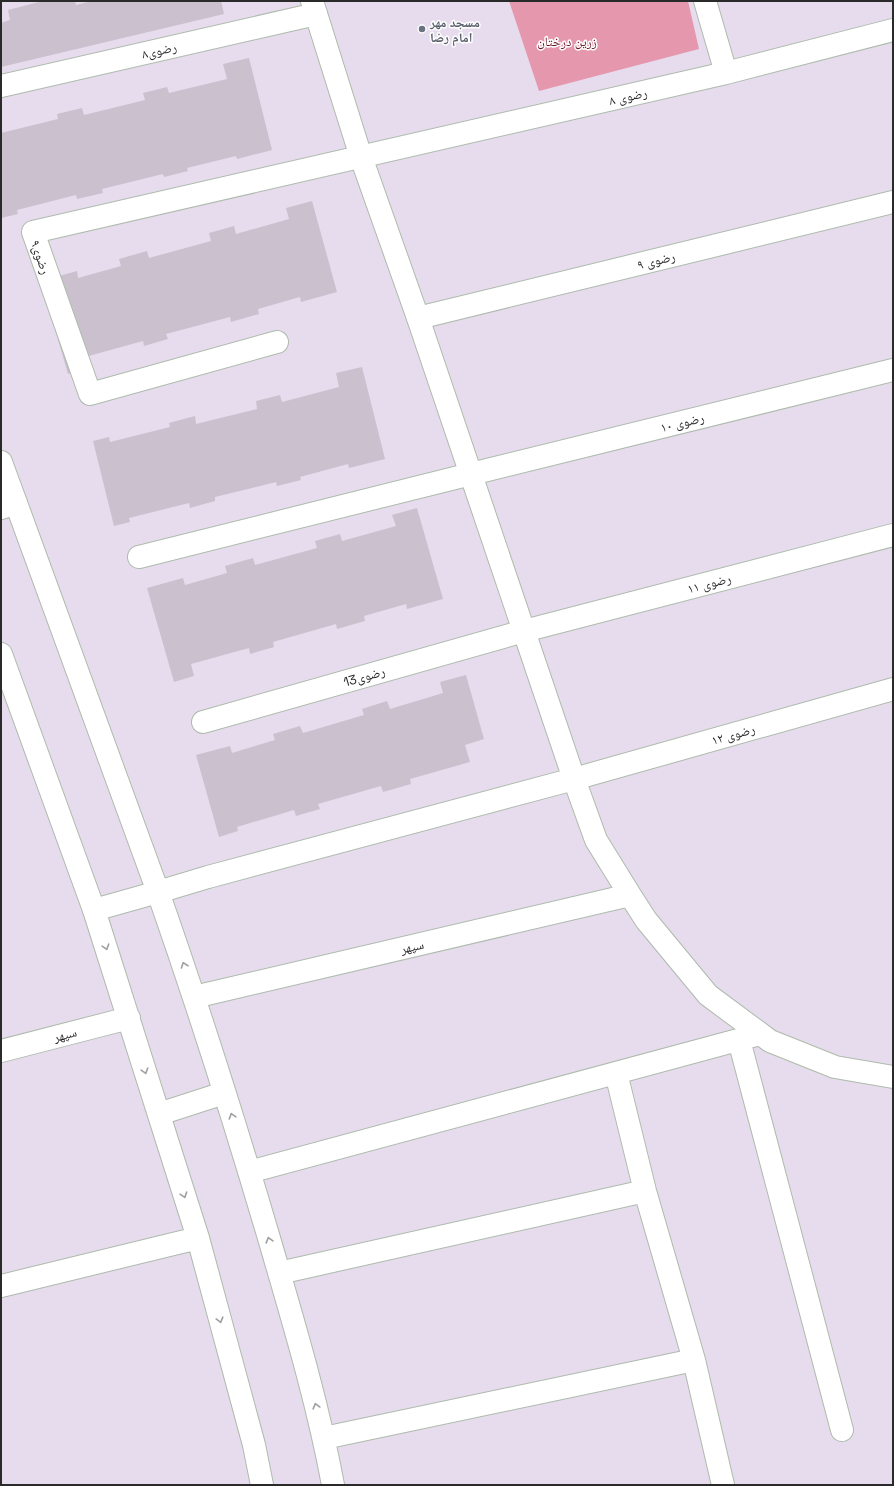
<svg xmlns="http://www.w3.org/2000/svg" width="894" height="1486" font-family="'Space Grotesk','Noto Naskh Arabic',sans-serif">
<style>
.green{fill:#e597ad}
.building{fill:#cac0ce}
.lines{fill:none;stroke-linecap:round;stroke-linejoin:round}
.minor-casing{stroke:#aebbac;stroke-width:24}
.tertiary-casing{stroke:#aebbac;stroke-width:24}
.secondary-casing{stroke:#aebbac;stroke-width:24}
.minor{stroke:#fff;stroke-width:22}
.tertiary{stroke:#fff;stroke-width:22}
.secondary{stroke:#fff;stroke-width:22}
.oneway{stroke:#9f9f9f}
.worship-dot{fill:#6b7280;stroke:#fff;stroke-width:1.5}
.labels{text-anchor:middle;stroke-width:3;stroke-linejoin:round;paint-order:stroke}
.worship-label{font-size:13px;font-weight:bold;fill:#5b616d;stroke:#fff;text-anchor:start}
.park-label{font-size:13px;fill:#6a1824;stroke:#fff}
.street-label{font-size:13px;fill:#2a2a2a;stroke:#fff}
</style>
<rect width="100%" height="100%" fill="#e6dced"/>
<!-- green -->
<path class="green" d="M 509,1 L 688,1 L 699,49 L 539,91 Z"/>
<!-- building -->
<path class="building" d="M 43,1 L 75,1 L 76,5 L 92,1 L 221,1 L 224,14 L 1,67 L 1,23 L 10,20 L 8,10 Z
M 249,58 L 272,150 L 237,159 L 236,156 L 187,168 L 188,171 L 164,177 L 163,174 L 102,189 L 103,193 L 77,199 L 76,195 L 17,210 L 18,214 L 1,218 L 1,133 L 58,119 L 57,114 L 82,108 L 84,115 L 145,100 L 143,93 L 167,87 L 169,93 L 227,79 L 223,64 Z
M 312,201 L 337,292 L 301,302 L 300,297 L 258,309 L 259,314 L 231,322 L 230,317 L 166,334 L 168,339 L 144,346 L 143,341 L 85,357 L 88,369 L 68,374 L 41,281 L 77,271 L 78,278 L 121,266 L 119,259 L 147,251 L 149,258 L 211,241 L 209,233 L 234,226 L 236,234 L 289,219 L 286,208 Z
M 362,367 L 385,459 L 349,468 L 348,464 L 300,477 L 301,480 L 277,486 L 276,482 L 215,497 L 215,501 L 190,508 L 189,503 L 129,518 L 130,522 L 114,526 L 93,441 L 109,437 L 110,442 L 170,427 L 169,423 L 195,416 L 196,424 L 257,409 L 256,401 L 280,395 L 282,402 L 339,387 L 336,373 Z
M 417,508 L 443,599 L 407,609 L 406,604 L 364,616 L 365,621 L 337,629 L 336,624 L 273,642 L 274,647 L 250,654 L 249,648 L 191,664 L 194,676 L 174,682 L 147,588 L 183,578 L 185,585 L 227,573 L 225,566 L 253,558 L 255,565 L 317,548 L 315,541 L 340,534 L 342,541 L 396,526 L 392,515 Z
M 466,675 L 484,739 L 465,745 L 470,762 L 410,779 L 411,784 L 383,792 L 381,786 L 318,804 L 320,809 L 296,816 L 294,810 L 237,827 L 238,831 L 219,837 L 196,755 L 230,746 L 232,753 L 275,740 L 273,734 L 300,726 L 303,733 L 364,715 L 362,709 L 387,701 L 390,709 L 443,693 L 440,682 Z"/>
<g class="lines">
<!-- minor casing -->
<g class="minor-casing">
<path id="minor" d="M 705,1 L 726,73
M 1,86 L 316,14
M 418,318 L 893,202
M 277,342 L 90,394 L 33,232 L 726,73 L 893,30
M 139,557 L 471,474 L 893,370
M 893,689 L 574,779 L 596,840 L 630,895 L 646,920 L 708,995 L 770,1041 L 835,1067 L 893,1077
M 203,722 L 524,631 L 893,535
M 158,892 C 199,1009 236,1126 271,1245 C 294,1324 318,1404 333,1485
M 94,910 L 198,1238 L 254,1445 L 262,1485
M 194,997 L 630,895
M 739,1040 L 842,1430
M 1,1051 L 129,1018
M 616,1073 L 645,1191 L 694,1360 L 723,1485
M 159,1114 L 224,1093
M 249,1172 L 760,1034
M 279,1273 L 645,1191
M 1,1286 L 198,1238
M 324,1438 L 694,1360"/>
</g>
<!-- tertiary casing -->
<g class="tertiary-casing">
<path id="tertiary" d="M 1,654 L 94,910 L 158,892 L 16,503
M 158,892 L 208,877 L 574,779 L 418,318 L 361,157 L 312,1"/>
</g>
<!-- secondary casing -->
<g class="secondary-casing">
<path id="secondary" d="M 1,462 L 16,503 L 1,508"/>
</g>
<!-- minor -->
<use href="#minor" class="minor"/>
<!-- tertiary -->
<use href="#tertiary" class="tertiary"/>
<!-- secondary -->
<use href="#secondary" class="secondary"/>
</g>
<!-- one-way arrows -->
<defs><path id="oneway-chevron" d="M-2-3.5L2.5 0L-2 3.5" fill="none" stroke-width="1.6" stroke-linecap="round" stroke-linejoin="round"/></defs>
<g class="oneway">
<use href="#oneway-chevron" transform="translate(106 947) rotate(72)"/>
<use href="#oneway-chevron" transform="translate(184 965) rotate(-109)"/>
<use href="#oneway-chevron" transform="translate(145 1071) rotate(73)"/>
<use href="#oneway-chevron" transform="translate(232 1116) rotate(-107)"/>
<use href="#oneway-chevron" transform="translate(184 1195) rotate(72)"/>
<use href="#oneway-chevron" transform="translate(269 1240) rotate(-106)"/>
<use href="#oneway-chevron" transform="translate(220 1320) rotate(75)"/>
<use href="#oneway-chevron" transform="translate(316 1406) rotate(-105)"/>
</g>
<!-- markers -->
<circle class="worship-dot" cx="422" cy="29" r="4"/>
<g class="labels">
<!-- worship labels -->
<g class="worship-label">
<text x="430" y="27">مسجد مهر<tspan x="430" dy="15">امام رضا</tspan></text>
</g>
<!-- park labels -->
<g class="park-label">
<text x="567" y="46">زرین درختان</text>
</g>
<!-- street labels -->
<g class="street-label">
<text transform="translate(159 50) rotate(-13)" y="5">رضوی۸</text>
<text transform="translate(628 96) rotate(-13)" y="5">رضوی ۸</text>
<text transform="translate(41 257) rotate(71)" y="5">رضوی۹</text>
<text transform="translate(656 260) rotate(-14)" y="5">رضوی ۹</text>
<text transform="translate(682 422) rotate(-14)" y="5">رضوی ۱۰</text>
<text transform="translate(709 583) rotate(-15)" y="5">رضوی ۱۱</text>
<text transform="translate(364 676) rotate(-16)" y="5">رضوی13</text>
<text transform="translate(733 734) rotate(-16)" y="5">رضوی ۱۲</text>
<text transform="translate(412 946) rotate(-13)" y="5">سپهر</text>
<text transform="translate(65 1034) rotate(-14)" y="5">سپهر</text>
</g>
</g>
<!-- border -->
<rect width="894" height="1486" fill="none" stroke="#2a2a2a" stroke-width="4"/>
</svg>
